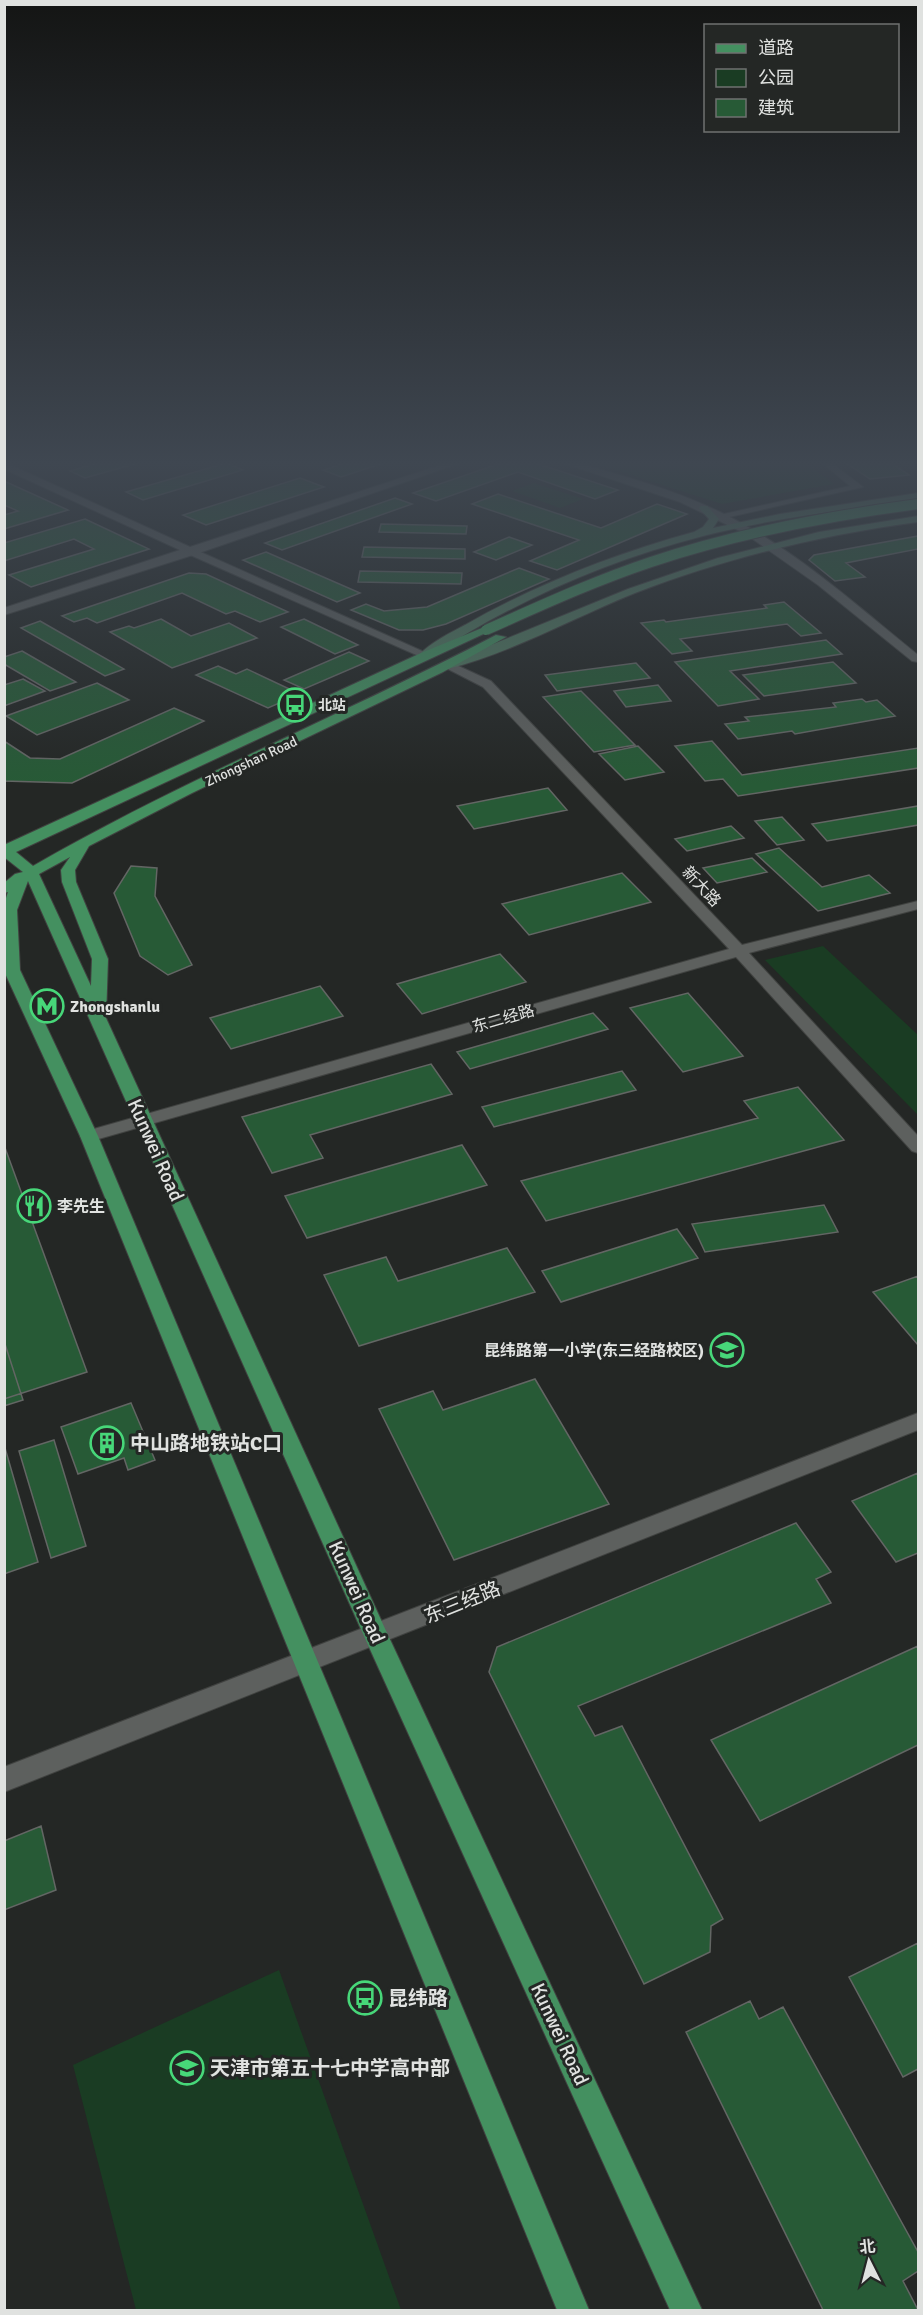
<svg xmlns="http://www.w3.org/2000/svg" width="923" height="2315" font-family="Signika,'Noto Sans SC',sans-serif">
<style>
.green{fill:#1a3c23}
.building{fill:#275a36;stroke:#636664;stroke-width:1.5}
.lines{fill:none;stroke-linecap:round;stroke-linejoin:round}
.minor-casing{stroke:#404240;stroke-width:2}
.tertiary-casing{stroke:#404240;stroke-width:2}
.secondary-casing{stroke:#404240;stroke-width:2}
.primary-casing{stroke:#404240;stroke-width:2}
.minor{fill:#5d605e;fill-rule:evenodd}
.tertiary{fill:#5d605e;fill-rule:evenodd}
.secondary{fill:#50785f;fill-rule:evenodd}
.primary{fill:#449060;fill-rule:evenodd}
.primary-bridge-casing{stroke:#404240;stroke-width:12;stroke-linecap:butt}
.primary-bridge{stroke:#449060;stroke-width:10}
.labels{text-anchor:middle;stroke-width:6;stroke-linejoin:round;paint-order:stroke}
.far-poi-label{font-size:14px;font-weight:bold;fill:#e0e2e0;stroke:#242725;text-anchor:start}
.far-street-label{font-size:14px;fill:#e0e2e0;stroke:#242725}
.street-label{font-size:16px;fill:#e0e2e0;stroke:#242725}
.poi-label{font-size:16px;font-weight:bold;fill:#e0e2e0;stroke:#242725;text-anchor:start}
.near-street-label{font-size:20px;fill:#e0e2e0;stroke:#242725}
.near-poi-label{font-size:20px;font-weight:bold;fill:#e0e2e0;stroke:#242725;text-anchor:start}
</style>
<rect width="100%" height="100%" fill="#242725"/>
<!-- green -->
<path class="green" d="M 587,461 L 803,461 L 834,484 L 722,504 Z
M 534,483 L 583,499 L 560,508 L 512,491 Z
M 823,946 L 918,1035 L 918,1115 L 765,960 Z
M 279,1970 L 401,2310 L 136,2310 L 73,2065 Z"/>
<!-- building -->
<path class="building" d="M 105,461 L 145,461 L 85,478 L 70,471 Z
M 352,461 L 390,461 L 341,477 L 323,470 Z
M 507,461 L 529,461 L 618,490 L 595,499 L 518,472 L 436,501 L 413,493 Z
M 843,461 L 888,461 L 909,475 L 870,479 Z
M 226,463 L 243,470 L 143,500 L 126,492 Z
M 300,478 L 324,487 L 206,525 L 183,515 Z
M 4,481 L 68,510 L 4,529 L 4,515 L 18,511 L 4,505 Z
M 498,494 L 601,528 L 657,504 L 687,514 L 557,570 L 530,561 L 579,540 L 472,504 Z
M 395,498 L 412,504 L 282,550 L 265,543 Z
M 85,519 L 149,549 L 31,587 L 9,575 L 94,549 L 74,539 L 4,561 L 4,543 Z
M 381,524 L 467,526 L 466,534 L 379,532 Z
M 918,536 L 918,549 L 846,563 L 865,577 L 835,581 L 809,560 L 814,555 Z
M 509,537 L 532,545 L 496,560 L 474,552 Z
M 364,547 L 465,549 L 465,559 L 362,557 Z
M 266,552 L 360,593 L 337,602 L 243,560 Z
M 519,568 L 549,579 L 446,624 L 423,630 L 399,630 L 351,610 L 366,604 L 384,611 L 427,607 Z
M 360,571 L 462,573 L 461,584 L 358,582 Z
M 189,573 L 206,574 L 288,612 L 260,622 L 235,611 L 226,614 L 182,593 L 97,623 L 87,618 L 74,622 L 62,616 Z
M 784,602 L 821,633 L 801,636 L 787,624 L 680,639 L 692,651 L 672,654 L 641,623 L 664,620 L 666,622 L 767,608 L 764,605 Z
M 161,619 L 191,636 L 229,623 L 257,638 L 172,668 L 110,632 L 129,626 L 134,628 Z
M 304,619 L 358,645 L 335,654 L 281,627 Z
M 40,621 L 124,669 L 105,676 L 21,628 Z
M 826,640 L 842,654 L 730,671 L 759,699 L 718,706 L 675,662 Z
M 22,651 L 76,682 L 50,691 L 4,664 L 4,657 Z
M 349,652 L 369,661 L 304,689 L 284,680 Z
M 833,662 L 856,683 L 764,696 L 743,675 Z
M 636,663 L 650,678 L 557,691 L 545,675 Z
M 218,666 L 236,674 L 247,669 L 300,694 L 268,708 L 196,675 Z
M 23,679 L 45,691 L 4,706 L 4,685 Z
M 97,683 L 129,700 L 37,735 L 6,716 Z
M 658,685 L 671,701 L 626,707 L 614,691 Z
M 581,691 L 635,745 L 594,752 L 543,697 Z
M 862,699 L 866,702 L 877,700 L 895,716 L 795,734 L 792,731 L 738,739 L 725,724 L 749,721 L 745,717 L 836,707 L 833,703 Z
M 174,708 L 204,721 L 72,783 L 4,781 L 4,741 L 30,758 L 60,759 Z
M 712,741 L 742,775 L 918,748 L 918,768 L 738,796 L 723,779 L 705,781 L 675,746 Z
M 638,746 L 664,772 L 625,780 L 599,754 Z
M 548,788 L 567,810 L 474,829 L 457,806 Z
M 918,806 L 918,825 L 827,841 L 812,824 Z
M 782,817 L 804,840 L 777,845 L 755,821 Z
M 731,826 L 744,838 L 687,851 L 675,839 Z
M 779,848 L 822,887 L 869,875 L 890,893 L 818,911 L 756,854 Z
M 752,858 L 767,872 L 717,883 L 703,868 Z
M 131,866 L 157,868 L 155,896 L 192,965 L 168,975 L 140,956 L 114,893 Z
M 622,873 L 651,902 L 529,935 L 502,904 Z
M 500,954 L 526,982 L 422,1014 L 397,984 Z
M 320,986 L 343,1016 L 231,1049 L 210,1018 Z
M 688,993 L 743,1056 L 683,1072 L 630,1008 Z
M 593,1013 L 608,1029 L 470,1069 L 457,1052 Z
M 431,1064 L 452,1094 L 310,1135 L 323,1158 L 272,1173 L 242,1117 Z
M 622,1071 L 636,1090 L 494,1127 L 482,1107 Z
M 798,1087 L 844,1140 L 546,1221 L 521,1181 L 758,1118 L 744,1101 Z
M 4,1145 L 87,1372 L 4,1399 Z
M 462,1145 L 487,1185 L 307,1238 L 285,1196 Z
M 824,1205 L 838,1232 L 705,1252 L 692,1224 Z
M 677,1229 L 698,1258 L 561,1302 L 542,1271 Z
M 507,1248 L 535,1292 L 359,1346 L 324,1275 L 386,1257 L 398,1281 Z
M 918,1276 L 918,1345 L 873,1292 Z
M 4,1341 L 23,1400 L 4,1406 Z
M 535,1379 L 609,1504 L 454,1560 L 379,1409 L 433,1391 L 443,1410 Z
M 131,1403 L 155,1460 L 128,1470 L 124,1458 L 78,1474 L 61,1427 Z
M 54,1440 L 86,1546 L 51,1558 L 19,1451 Z
M 5,1448 L 38,1562 L 4,1574 L 4,1448 Z
M 918,1473 L 918,1553 L 896,1562 L 852,1501 Z
M 796,1523 L 831,1572 L 816,1579 L 831,1603 L 578,1706 L 595,1736 L 622,1726 L 723,1919 L 711,1926 L 710,1952 L 644,1984 L 489,1672 L 497,1647 Z
M 918,1646 L 918,1745 L 760,1821 L 711,1740 Z
M 41,1826 L 56,1890 L 4,1910 L 4,1841 Z
M 918,1943 L 918,2069 L 903,2077 L 849,1977 Z
M 750,2001 L 759,2019 L 783,2007 L 918,2252 L 918,2271 L 903,2281 L 918,2310 L 823,2310 L 686,2032 Z"/>
<g class="lines">
<!-- minor casing -->
<g class="minor-casing">
<path id="minor" d="M 557,461 L 571,461 C 622,476 674,489 722,513 C 795,549 856,605 918,655 L 918,662 L 912,661 L 818,585 L 744,533 L 680,502 Z
M 188,550 L 196,550 L 431,655 L 421,657 L 188,554 Z
M 918,1413 L 918,1430 L 4,1792 L 4,1767 Z"/>
</g>
<!-- tertiary casing -->
<g class="tertiary-casing">
<path id="tertiary" d="M 453,461 L 466,461 L 196,554 L 4,615 L 4,608 L 180,550 L 4,469 L 4,462 L 190,547 Z
M 820,461 L 829,461 L 863,487 L 720,519 L 715,516 L 850,486 Z
M 444,663 L 452,663 L 491,681 L 742,945 L 918,901 L 918,909 L 749,953 L 918,1136 L 918,1153 L 912,1151 L 736,957 L 95,1140 L 83,1140 L 80,1136 L 83,1132 L 729,949 L 483,687 L 444,667 Z"/>
</g>
<!-- secondary casing -->
<g class="secondary-casing">
<path id="secondary" d="M 918,493 L 918,499 C 846,510 773,518 703,536 C 605,561 513,602 429,657 L 419,655 C 431,642 450,633 465,625 C 537,584 614,554 694,532 L 703,527 L 709,519 L 699,508 L 701,506 L 707,506 L 719,519 L 713,528 L 780,514 Z
M 918,516 L 918,522 C 821,535 726,558 635,593 C 573,618 513,652 448,669 L 442,665 L 628,589 L 718,558 L 819,532 Z"/>
</g>
<!-- primary casing -->
<g class="primary-casing">
<path id="primary" d="M 482,628 L 492,630 L 16,852 L 33,866 C 182,780 343,715 496,635 L 506,637 L 443,672 L 192,793 L 89,846 L 75,870 L 76,882 L 108,959 L 106,1018 L 387,1633 L 702,2310 L 670,2310 L 364,1636 L 28,881 L 17,910 L 20,970 L 98,1136 L 589,2310 L 557,2310 L 80,1136 L 4,971 L 4,904 L 8,892 L 4,893 L 4,883 L 15,874 L 23,872 L 4,857 L 4,845 L 421,653 ZM 70,857 L 61,870 L 62,882 L 92,959 L 91,986 L 39,874 Z"/>
</g>
<!-- minor -->
<use href="#minor" class="minor"/>
<!-- tertiary -->
<use href="#tertiary" class="tertiary"/>
<!-- secondary -->
<use href="#secondary" class="secondary"/>
<!-- primary -->
<use href="#primary" class="primary"/>
<!-- primary-bridge casing -->
<g class="primary-bridge-casing">
<path id="primary-bridge" d="M 486,630 C 540,606 594,581 651,562 C 738,533 827,516 918,504"/>
</g>
<!-- primary-bridge -->
<use href="#primary-bridge" class="primary-bridge"/>
</g>
<!-- sky -->
<linearGradient id="sky" x2="0" y2="1"><stop stop-color="#141514"/><stop offset="0.59" stop-color="#3f4751"/><stop offset="1" stop-color="#3f4751" stop-opacity="0"/></linearGradient>
<rect width="923" height="785" fill="url(#sky)"/>
<!-- icons -->
<defs>
<g id="bus-ring" transform="scale(1.725)"><circle r="9.5" fill="#242725" stroke="#47d779" stroke-width="1.5"/><path d="M-5-6H5V4H4V6H2V4H-2V6H-4V4H-5ZM-3.5-4V0h7V-4ZM-3.5 1.2v1.5H-2V1.2ZM2 1.2v1.5H3.5V1.2Z" fill="#47d779"/></g>
<g id="metro-ring" transform="scale(1.725)"><circle r="9.5" fill="#242725" stroke="#47d779" stroke-width="1.5"/><path d="M-5.5 5V-5H-3L0 0L3-5H5.5V5H3V-.5L0 4L-3-.5V5Z" fill="#47d779"/></g>
<g id="restaurant-ring" transform="scale(1.725)"><circle r="9.5" fill="#242725" stroke="#47d779" stroke-width="1.5"/><path d="M-5-6h1v4h1v-4h1v4h1v-4h1v5L-1.5 .5V6h-2V.5L-5-1ZM5-6V6H3V1.5H1.5Q1.5-4 5-6Z" fill="#47d779"/></g>
<g id="school-ring" transform="scale(1.725)"><circle r="9.5" fill="#242725" stroke="#47d779" stroke-width="1.5"/><path d="M0-5L7-2L0 1L-7-2ZM-4 1L0 2.5L4 1V4Q0 6-4 4Z" fill="#47d779"/></g>
<g id="building-ring" transform="scale(1.725)"><circle r="9.5" fill="#242725" stroke="#47d779" stroke-width="1.5"/><path d="M-4-6H4V6H1V3H-1V6H-4ZM-2.5-4.3h1.7v1.8h-1.7ZM.8-4.3h1.7v1.8H.8ZM-2.5-1h1.7V.8h-1.7ZM.8-1h1.7V.8H.8Z" fill="#47d779"/></g>
</defs>
<g fill-rule="evenodd">
<use href="#bus-ring" x="295" y="705"/>
<use href="#metro-ring" x="47" y="1006"/>
<use href="#restaurant-ring" x="34" y="1206"/>
<use href="#school-ring" x="727" y="1350"/>
<use href="#building-ring" x="107" y="1443"/>
<use href="#bus-ring" x="365" y="1998"/>
<use href="#school-ring" x="187" y="2068"/>
</g>
<g class="labels">
<!-- far-poi labels -->
<g class="far-poi-label">
<text x="318" y="710">北站</text>
</g>
<!-- far-street labels -->
<g class="far-street-label">
<text transform="translate(251 761) rotate(-25)" y="5">Zhongshan Road</text>
</g>
<!-- street labels -->
<g class="street-label">
<text transform="translate(702 886) rotate(47)" y="6">新大路</text>
<text transform="translate(503 1018) rotate(-16)" y="6">东二经路</text>
</g>
<!-- poi labels -->
<g class="poi-label">
<text x="70" y="1012">Zhongshanlu</text>
<text x="57" y="1212">李先生</text>
<text x="704" y="1356" text-anchor="end">昆纬路第一小学(东三经路校区)</text>
</g>
<!-- near-street labels -->
<g class="near-street-label">
<text transform="translate(156 1150) rotate(66)" y="7">Kunwei Road</text>
<text transform="translate(357 1592) rotate(66)" y="7">Kunwei Road</text>
<text transform="translate(462 1602) rotate(-22)" y="7">东三经路</text>
<text transform="translate(560 2034) rotate(65)" y="7">Kunwei Road</text>
</g>
<!-- near-poi labels -->
<g class="near-poi-label">
<text x="130" y="1450">中山路地铁站C口</text>
<text x="388" y="2005">昆纬路</text>
<text x="210" y="2075">天津市第五十七中学高中部</text>
</g>
</g>
<!-- border -->
<rect width="923" height="2315" fill="none" stroke="#e0e2e0" stroke-width="12"/>
<!-- legend -->
<rect x="704" y="24" width="195" height="108" fill="#242725" stroke="#6f7270" stroke-width="1.5"/>
<rect x="716" y="44" width="30" height="9" fill="#449060" stroke="#6f7270" stroke-width="1.5"/>
<text x="758" y="54" font-size="18" fill="#e0e2e0">道路</text>
<rect x="716" y="69" width="30" height="18" fill="#1a3c23" stroke="#6f7270" stroke-width="1.5"/>
<text x="758" y="84" font-size="18" fill="#e0e2e0">公园</text>
<rect x="716" y="99" width="30" height="18" fill="#275a36" stroke="#6f7270" stroke-width="1.5"/>
<text x="758" y="114" font-size="18" fill="#e0e2e0">建筑</text>
<!-- north arrow -->
<g transform="translate(869 2261) rotate(354)" stroke="#242725" stroke-width="4.5" paint-order="stroke">
<path d="M0-4.5L10 22L0 15L-10 22Z" fill="#e0e2e0"/>
<text y="-9" font-size="16" font-weight="bold" text-anchor="middle" fill="#e0e2e0">北</text>
</g>
</svg>
